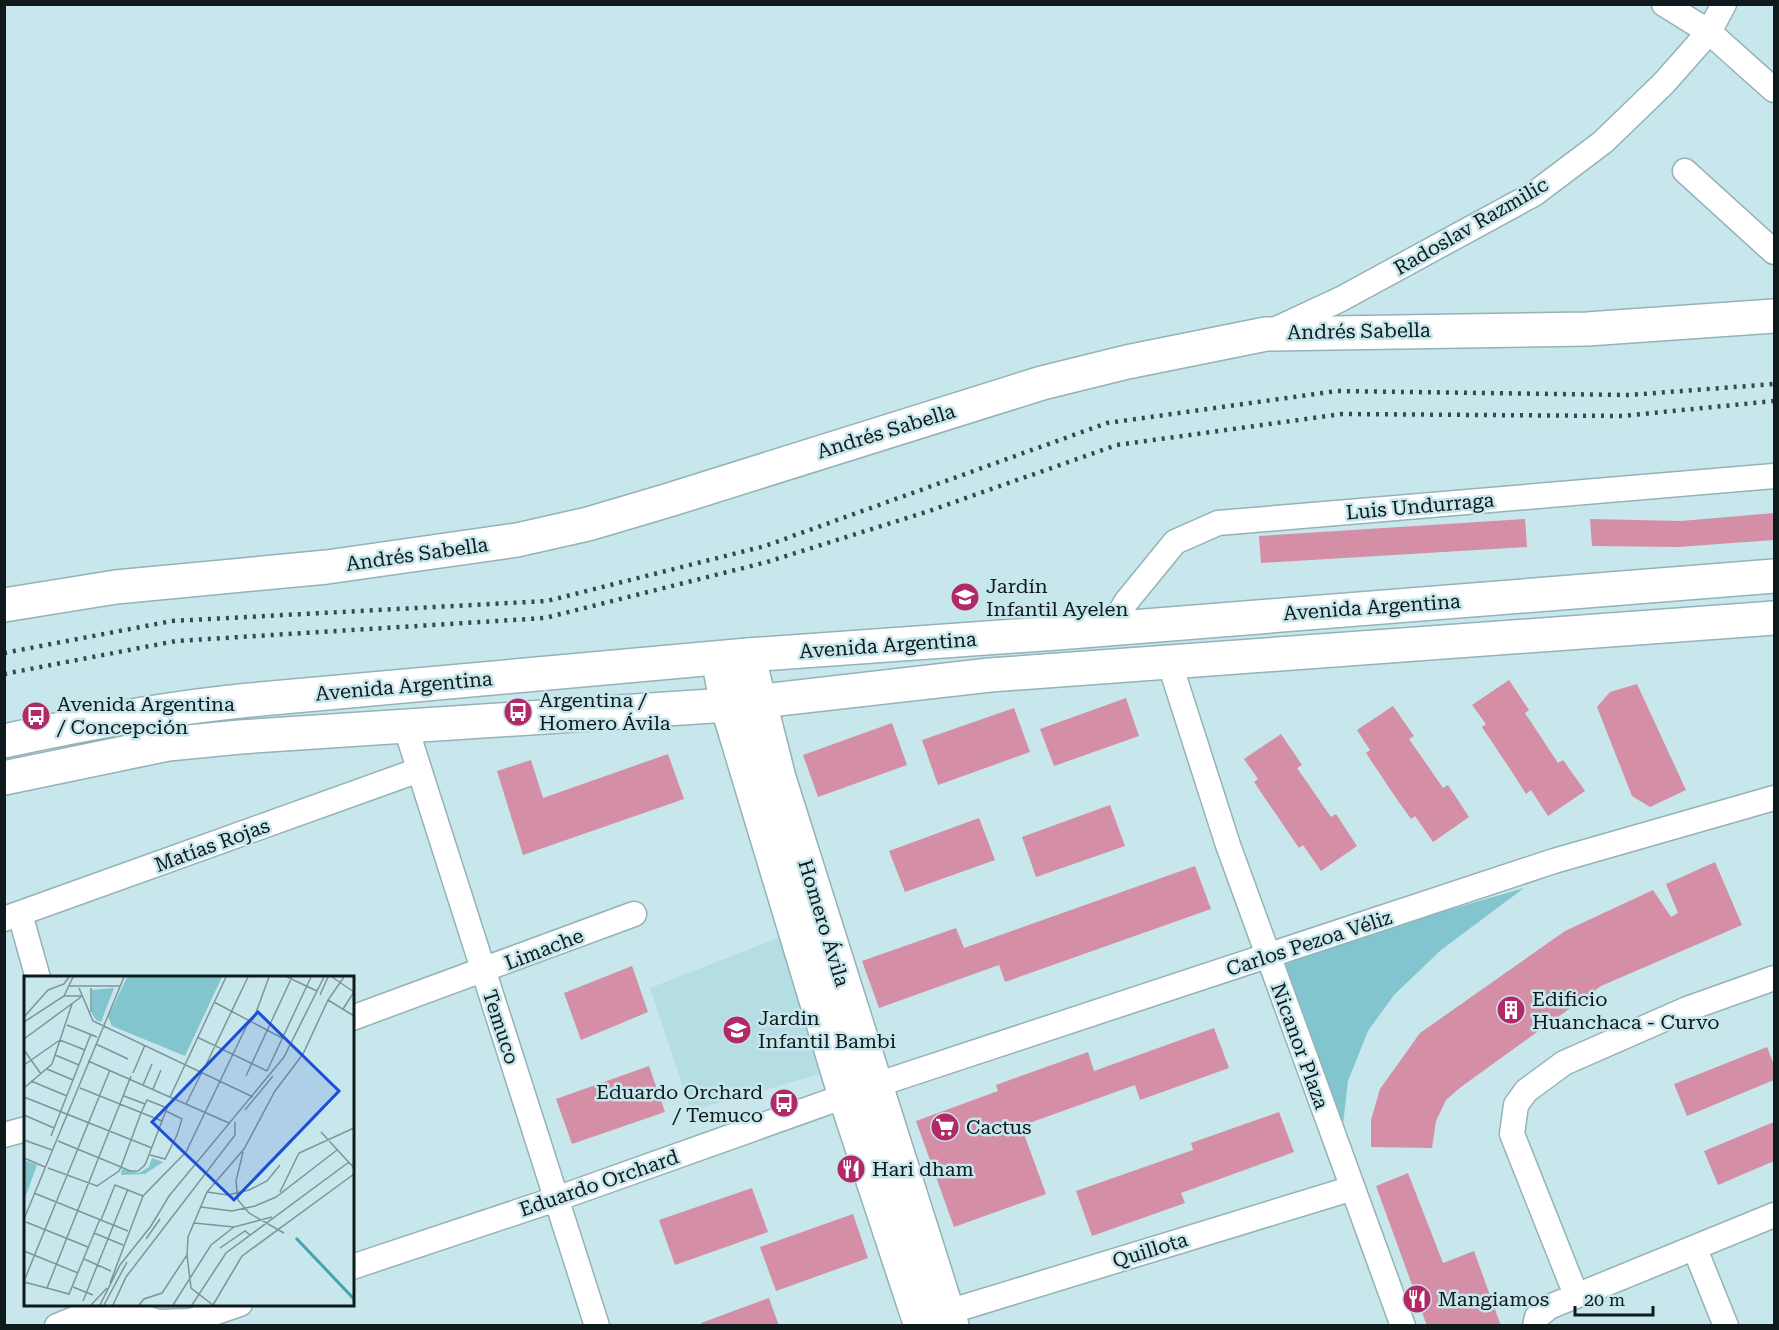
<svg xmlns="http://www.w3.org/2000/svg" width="1779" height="1330" font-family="'Roboto Serif',serif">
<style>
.built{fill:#b4dde4}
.green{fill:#83c5cf}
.building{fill:#d48ea5}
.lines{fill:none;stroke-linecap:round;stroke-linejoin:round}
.minor-casing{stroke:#94b2b8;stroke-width:27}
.secondary-casing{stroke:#94b2b8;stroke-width:36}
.primary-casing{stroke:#94b2b8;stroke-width:36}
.minor{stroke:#fff;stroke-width:24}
.secondary{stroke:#fff;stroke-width:33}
.primary{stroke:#fff;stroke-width:33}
.rail{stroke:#37484a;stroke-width:4.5;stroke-dasharray:3 6;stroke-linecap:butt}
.labels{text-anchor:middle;stroke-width:5;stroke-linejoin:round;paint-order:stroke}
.street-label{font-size:20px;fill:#0e1a1c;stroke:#c7e7ec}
.poi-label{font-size:20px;fill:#0e1a1c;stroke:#c7e7ec;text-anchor:start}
.inset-river{fill:none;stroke:#44a3b1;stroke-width:3}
.inset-road{fill:none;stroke:#7d9599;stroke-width:1.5}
.view{fill:#1d4ed8;fill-opacity:0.15;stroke:#1d4ed8;stroke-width:3}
.inset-edge{fill:none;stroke:#0e1a1c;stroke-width:3}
</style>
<rect width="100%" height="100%" fill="#c7e7ec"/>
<!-- built -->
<path class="built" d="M 781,937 L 824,1073 L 691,1111 L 650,988 Z"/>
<!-- green -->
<path class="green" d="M 1524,888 L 1441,950 L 1394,995 L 1368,1031 L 1348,1081 L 1341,1142 L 1277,965 L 1286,957 Z"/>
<!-- building -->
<path class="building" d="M 1774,513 L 1774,540 L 1678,547 L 1592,546 L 1590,519 L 1681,521 Z
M 1525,519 L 1527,547 L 1261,563 L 1259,536 Z
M 1509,680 L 1529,710 L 1525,713 L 1558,763 L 1563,760 L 1585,791 L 1548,816 L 1531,790 L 1526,794 L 1512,772 L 1482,727 L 1486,724 L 1472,705 Z
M 1637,684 L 1686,790 L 1650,807 L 1632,796 L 1597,707 L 1610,692 Z
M 1126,698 L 1139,736 L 1054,766 L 1040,729 Z
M 1393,706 L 1414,736 L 1409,739 L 1443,788 L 1448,785 L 1469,817 L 1433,842 L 1415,816 L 1411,819 L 1396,798 L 1366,753 L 1370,750 L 1357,730 Z
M 1014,708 L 1030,752 L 938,785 L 922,740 Z
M 892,723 L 907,765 L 818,797 L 803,755 Z
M 1281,734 L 1302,765 L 1297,768 L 1331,817 L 1336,814 L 1357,846 L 1321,871 L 1303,845 L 1299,848 L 1254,782 L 1258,779 L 1244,759 Z
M 668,754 L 684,799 L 523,855 L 497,771 L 531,760 L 543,798 Z
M 1110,805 L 1125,846 L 1036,877 L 1022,837 Z
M 979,818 L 995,860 L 905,892 L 889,851 Z
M 1715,862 L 1742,925 L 1601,986 L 1461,1087 L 1446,1100 L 1436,1121 L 1432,1148 L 1371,1147 L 1371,1120 L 1380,1089 L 1420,1033 L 1565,931 L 1653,890 L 1671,917 L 1678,913 L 1666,884 Z
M 1195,866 L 1211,909 L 1005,982 L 999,965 L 879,1008 L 862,961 L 956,928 L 964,948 Z
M 632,966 L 648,1012 L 581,1040 L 564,993 Z
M 1214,1028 L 1229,1068 L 1140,1100 L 1135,1085 L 1021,1126 L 1046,1194 L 954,1227 L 916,1121 L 998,1091 L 996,1085 L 1088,1052 L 1094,1071 Z
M 1767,1047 L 1774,1065 L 1774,1080 L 1687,1116 L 1674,1084 Z
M 649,1066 L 665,1112 L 572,1144 L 556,1099 Z
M 1279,1112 L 1294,1152 L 1181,1193 L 1185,1203 L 1092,1236 L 1076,1191 L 1193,1150 L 1191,1143 Z
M 1774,1122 L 1774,1161 L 1718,1185 L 1704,1151 Z
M 1408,1173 L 1443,1263 L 1474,1251 L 1501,1326 L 1427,1326 L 1376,1186 Z
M 752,1188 L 768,1232 L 675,1265 L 659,1220 Z
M 853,1214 L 868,1258 L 776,1291 L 760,1247 Z
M 769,1298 L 779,1326 L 701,1326 L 701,1323 Z"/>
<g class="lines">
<!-- minor casing -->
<g class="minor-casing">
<path id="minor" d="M 1664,4 L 1709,32 L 1774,90
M 1685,171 L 1774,252
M 1274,330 L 1341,299 L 1534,194 L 1603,142 L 1664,83 L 1709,32 L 1724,4
M 1112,627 L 1126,602 L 1175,542 L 1218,523 L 1774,476
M 1169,661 L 1228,845 L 1403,1326
M 406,728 L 597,1326
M 20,914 L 38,978
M 4,919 L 419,770
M 352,1018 L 634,914
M 4,1135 L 26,1129
M 1695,1249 L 1726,1326
M 352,1267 L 556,1199 L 876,1085 L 1554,861 L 1774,798
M 1576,1295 L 1512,1134 L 1516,1105 L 1526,1091 L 1564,1063 L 1687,1009 L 1774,978
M 948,1312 L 1353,1188
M 57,1326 L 79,1317 L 133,1314 L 158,1322 L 190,1321 L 240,1304
M 1535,1326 L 1537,1317 L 1549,1307 L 1774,1215"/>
</g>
<!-- secondary casing -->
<g class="secondary-casing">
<path id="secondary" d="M 4,605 L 116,587 L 327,567 L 517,540 L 588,524 L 669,500 L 1042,383 L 1127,362 L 1266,334 L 1587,329 L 1774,316
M 748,655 L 779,778 L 952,1326
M 718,659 L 727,705 L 845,1096 L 921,1326"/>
</g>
<!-- primary casing -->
<g class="primary-casing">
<path id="primary" d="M 4,741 C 86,723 167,708 250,700 L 748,655 L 1057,633 L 1774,576
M 4,778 L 168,744 L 240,737 L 727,705 L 990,675 L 1774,618"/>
</g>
<!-- minor -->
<use href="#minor" class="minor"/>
<!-- secondary -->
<use href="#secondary" class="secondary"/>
<!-- primary -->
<use href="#primary" class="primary"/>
<!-- rail -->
<path class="rail" d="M 4,653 L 172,621 L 547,601 L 765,546 L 1107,423 L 1337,391 L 1629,395 L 1774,384
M 4,674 L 176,641 L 545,618 L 767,562 L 926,512 L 1117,445 L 1342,414 L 1622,416 L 1774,401"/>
</g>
<!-- icons -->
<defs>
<g id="school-disc" transform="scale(1.5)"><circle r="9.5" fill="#b32967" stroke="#c7e7ec"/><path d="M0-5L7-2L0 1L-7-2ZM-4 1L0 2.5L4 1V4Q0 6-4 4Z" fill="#fff"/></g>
<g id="bus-disc" transform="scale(1.5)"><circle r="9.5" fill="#b32967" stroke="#c7e7ec"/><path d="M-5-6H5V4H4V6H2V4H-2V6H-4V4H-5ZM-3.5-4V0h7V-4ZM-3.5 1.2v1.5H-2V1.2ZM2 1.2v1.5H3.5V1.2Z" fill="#fff"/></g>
<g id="building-disc" transform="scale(1.5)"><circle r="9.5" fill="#b32967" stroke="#c7e7ec"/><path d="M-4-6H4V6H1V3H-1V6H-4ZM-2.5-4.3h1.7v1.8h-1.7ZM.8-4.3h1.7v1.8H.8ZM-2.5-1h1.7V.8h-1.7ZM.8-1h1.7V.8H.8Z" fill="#fff"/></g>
<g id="supermarket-disc" transform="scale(1.5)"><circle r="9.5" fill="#b32967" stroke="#c7e7ec"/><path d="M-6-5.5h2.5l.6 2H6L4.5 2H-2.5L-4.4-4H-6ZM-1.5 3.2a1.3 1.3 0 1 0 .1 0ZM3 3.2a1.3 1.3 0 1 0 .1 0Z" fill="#fff"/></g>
<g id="restaurant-disc" transform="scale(1.5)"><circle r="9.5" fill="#b32967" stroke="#c7e7ec"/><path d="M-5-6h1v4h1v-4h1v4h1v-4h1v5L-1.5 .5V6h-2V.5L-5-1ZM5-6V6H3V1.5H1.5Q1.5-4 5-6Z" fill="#fff"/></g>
</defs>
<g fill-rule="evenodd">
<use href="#school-disc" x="965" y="597"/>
<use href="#bus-disc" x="518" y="712"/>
<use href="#bus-disc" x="36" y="716"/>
<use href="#building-disc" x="1511" y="1010"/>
<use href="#school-disc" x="737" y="1030"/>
<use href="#bus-disc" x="784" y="1103"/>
<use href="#supermarket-disc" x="945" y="1127"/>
<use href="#restaurant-disc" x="851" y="1169"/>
<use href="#restaurant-disc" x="1417" y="1299"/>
</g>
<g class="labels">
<!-- street labels -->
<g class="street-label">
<text transform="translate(1471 226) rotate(-30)" y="7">Radoslav Razmilic</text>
<text transform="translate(1359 331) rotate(-1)" y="7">Andrés Sabella</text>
<text transform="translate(886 431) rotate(-17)" y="7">Andrés Sabella</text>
<text transform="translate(1420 506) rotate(-5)" y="7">Luis Undurraga</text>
<text transform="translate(417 554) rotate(-8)" y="7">Andrés Sabella</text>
<text transform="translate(1372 607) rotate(-4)" y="7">Avenida Argentina</text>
<text transform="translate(888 645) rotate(-4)" y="7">Avenida Argentina</text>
<text transform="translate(404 686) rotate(-5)" y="7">Avenida Argentina</text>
<text transform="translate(212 845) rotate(-20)" y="7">Matías Rojas</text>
<text transform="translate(824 923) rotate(73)" y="7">Homero Ávila</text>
<text transform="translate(1309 943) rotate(-18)" y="7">Carlos Pezoa Véliz</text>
<text transform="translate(544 949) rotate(-21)" y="7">Limache</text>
<text transform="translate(501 1027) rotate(72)" y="7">Temuco</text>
<text transform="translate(1300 1046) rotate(70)" y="7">Nicanor Plaza</text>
<text transform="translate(599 1183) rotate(-19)" y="7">Eduardo Orchard</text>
<text transform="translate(1150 1250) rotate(-17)" y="7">Quillota</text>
</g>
<!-- poi labels -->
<g class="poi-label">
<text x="986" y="593">Jardín<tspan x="986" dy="23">Infantil Ayelen</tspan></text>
<text x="539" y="707">Argentina /<tspan x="539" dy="23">Homero Ávila</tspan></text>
<text x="57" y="711">Avenida Argentina<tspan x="57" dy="23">/ Concepción</tspan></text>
<text x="1532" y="1006">Edificio<tspan x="1532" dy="23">Huanchaca - Curvo</tspan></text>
<text x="758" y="1025">Jardin<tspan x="758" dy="23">Infantil Bambi</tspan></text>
<text x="763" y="1099" text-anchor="end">Eduardo Orchard<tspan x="763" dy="23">/ Temuco</tspan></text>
<text x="966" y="1134">Cactus</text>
<text x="872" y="1176">Hari dham</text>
<text x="1438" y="1306">Mangiamos</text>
</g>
</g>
<!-- overview -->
<g transform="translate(24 976)">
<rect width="330" height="330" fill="#c7e7ec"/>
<path d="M 103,1 L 198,1 L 161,80 L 88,50 L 84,41 ZM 90,12 L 77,46 L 72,44 L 68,38 L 68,14 ZM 128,182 L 139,186 L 121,198 L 97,199 L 98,193 L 115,197 L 125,191 ZM 0,184 L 13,189 L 0,225 Z" fill="#83c5cf"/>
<path class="inset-river" d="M 272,262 L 330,323"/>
<path class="inset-road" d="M 263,1 L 293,15M 308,1 L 330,16M 45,10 L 96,10M 55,12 L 69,45 L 229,121M 296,19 L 304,1M 40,20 L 59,20M 304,24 L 330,40M 190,26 L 258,62M 319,33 L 330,16M 67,36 L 67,12M 0,41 L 24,14 L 40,8 L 45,1M 0,46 L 40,20 L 49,1M 43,49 L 73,61M 173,61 L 243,95M 0,63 L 57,21M 72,68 L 104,83M 0,74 L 17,98M 31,79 L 55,89M 64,85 L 205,147M 0,89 L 36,64 L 61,74M 23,93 L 49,104M 180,93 L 224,1M 243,95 L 287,1M 109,97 L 121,69M 222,100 L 268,1M 7,105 L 43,120M 119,109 L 128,88M 0,112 L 28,88 L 48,28M 56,112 L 138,145M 129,113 L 137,94M 100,120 L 121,128M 0,121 L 128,172M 146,121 L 202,1M 162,128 L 178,96M 221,134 L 249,100M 0,139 L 30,152M 297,156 L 330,192M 27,160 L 67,58M 0,164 L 28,174M 219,176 L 212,205 L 214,224 L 225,237 L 260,257M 126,179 L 141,183 L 153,159 L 158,143 L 142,135M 0,182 L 21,191M 24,192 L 73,210 L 95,195 L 97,191 L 117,137 L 123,124 L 143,132 L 121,189 L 114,195 L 106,195 L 97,191 L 34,165M 183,216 L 204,219 L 225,214 L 243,205 L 256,189M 256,216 L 275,177 L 330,152M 10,217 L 104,255M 177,231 L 208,235 L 231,230 L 252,221 L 313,174M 0,243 L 100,1M 77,244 L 91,209 L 119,220M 2,246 L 64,271M 170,247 L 210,251 L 248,241M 70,257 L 99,269M 122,263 L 136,243M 196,272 L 221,255 L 226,259M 0,275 L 54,297M 163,279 L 167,312 L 189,329M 60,283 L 87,295M 0,305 L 86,94M 0,306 L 23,312 L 107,100M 86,307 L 119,220 L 162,176 L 223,49 L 230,42 L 245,1M 49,311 L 69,319M 23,312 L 45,318 L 76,243M 59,325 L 104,213M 67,329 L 83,312M 76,329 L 96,289 L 127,250 L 145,220 L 260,81 L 300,1M 80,329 L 103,286M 89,329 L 102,301 L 211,159 L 211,146M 115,329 L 120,323 L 138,317 L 163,279 L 164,261 L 183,216 L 220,173 L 251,115 L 279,78 L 304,24 L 320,1M 149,329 L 187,269 L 210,251M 168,329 L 202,277 L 325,186M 189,329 L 218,280 L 330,198"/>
<path class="view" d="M 234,36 L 315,115 L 210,224 L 128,146 Z"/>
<rect width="330" height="330" class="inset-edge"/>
</g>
<!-- border -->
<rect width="1779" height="1330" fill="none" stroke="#0e1a1c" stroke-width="12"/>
<!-- scale -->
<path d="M1575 1306v9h78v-9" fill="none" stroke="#0e1a1c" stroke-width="3"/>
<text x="1584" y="1306" font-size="18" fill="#0e1a1c" stroke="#c7e7ec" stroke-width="4.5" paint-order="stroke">20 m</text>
</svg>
